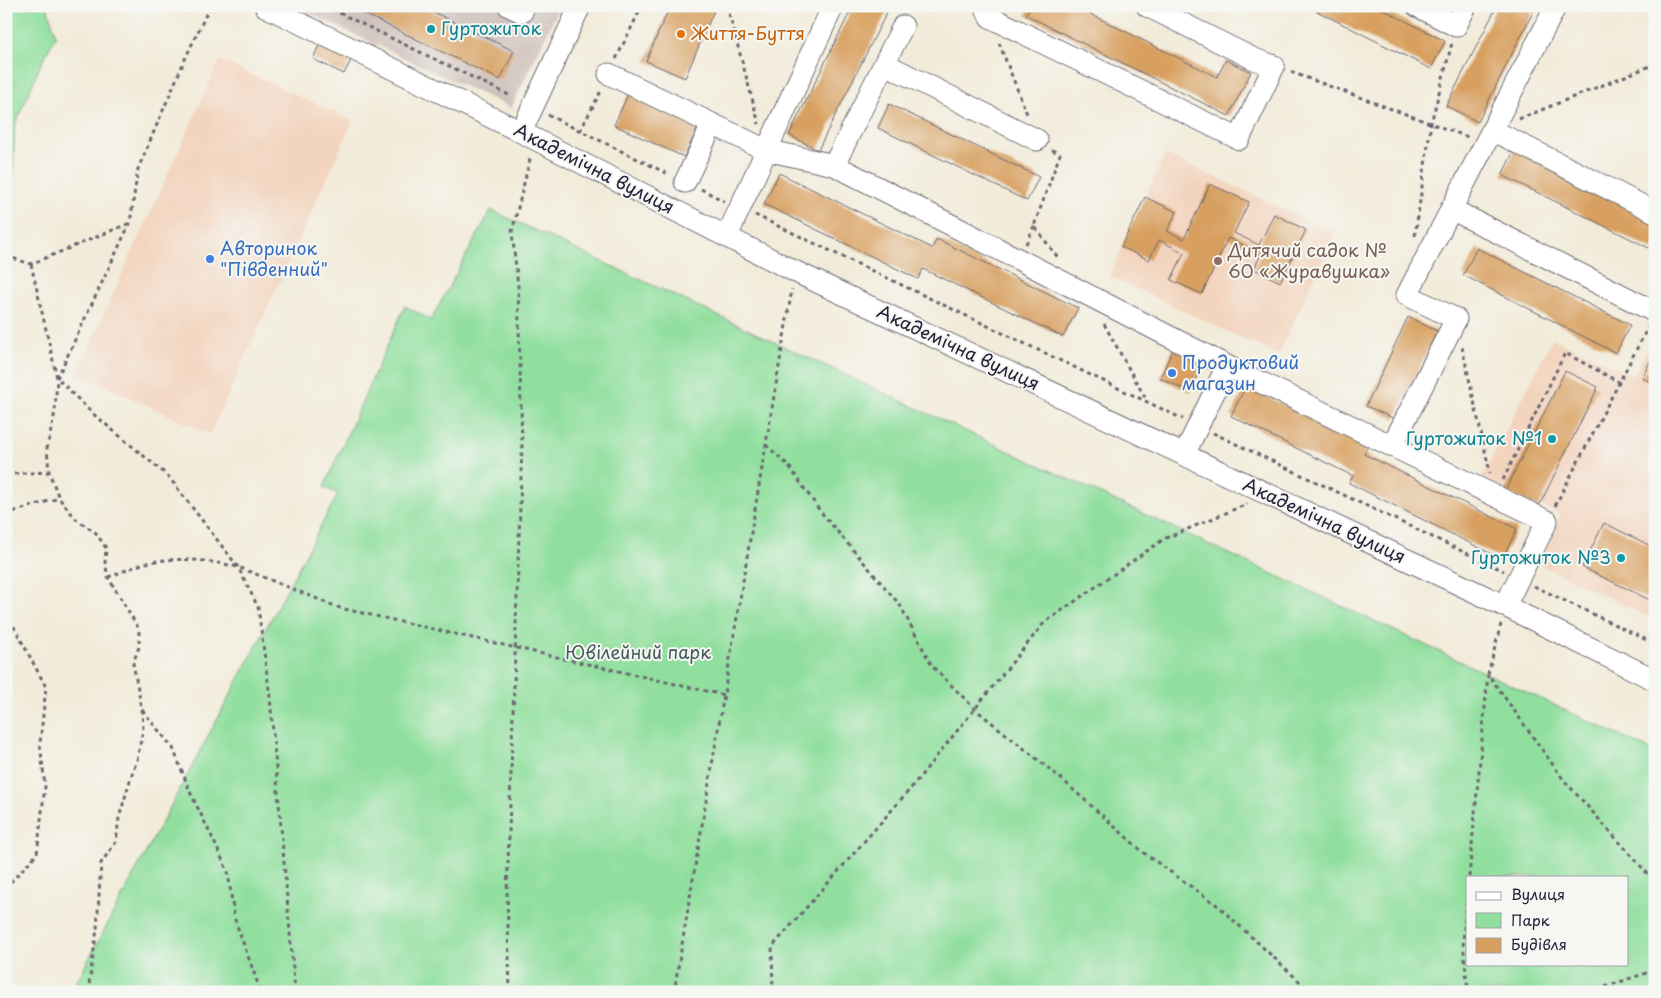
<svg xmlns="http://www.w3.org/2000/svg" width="1661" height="998" font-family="'Playpen Sans',sans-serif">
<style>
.built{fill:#f3d4be}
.industrial{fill:#cfc0ba}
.green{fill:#90df9e;stroke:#59806c;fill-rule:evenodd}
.building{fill:#d8a060}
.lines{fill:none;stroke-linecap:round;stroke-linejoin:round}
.minor-casing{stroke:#6b6872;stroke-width:23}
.path{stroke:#6b6872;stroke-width:3;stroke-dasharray:4 4;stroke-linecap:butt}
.minor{stroke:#fff;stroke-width:21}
.culture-dot{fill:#0f9aa8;stroke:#f6f6f2;stroke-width:2}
.food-dot{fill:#e8710a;stroke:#f6f6f2;stroke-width:2}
.shop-dot{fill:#3f7fe0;stroke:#f6f6f2;stroke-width:2}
.education-dot{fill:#8d6e63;stroke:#f6f6f2;stroke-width:2}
.labels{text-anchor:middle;stroke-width:4;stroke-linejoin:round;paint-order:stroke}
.culture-label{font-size:18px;fill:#0d838f;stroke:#f6f6f2;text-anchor:end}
.food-label{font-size:18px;fill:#c56008;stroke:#f6f6f2;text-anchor:start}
.street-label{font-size:18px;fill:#22223b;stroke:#f6f6f2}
.shop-label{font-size:18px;fill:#366cbe;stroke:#f6f6f2;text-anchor:start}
.education-label{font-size:18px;fill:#785e54;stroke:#f6f6f2;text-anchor:start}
.park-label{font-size:18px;fill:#435b59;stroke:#f6f6f2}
</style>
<rect width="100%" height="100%" fill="#f6f6f2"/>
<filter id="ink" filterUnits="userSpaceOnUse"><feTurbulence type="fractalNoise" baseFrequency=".02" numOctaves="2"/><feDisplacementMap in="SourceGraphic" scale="10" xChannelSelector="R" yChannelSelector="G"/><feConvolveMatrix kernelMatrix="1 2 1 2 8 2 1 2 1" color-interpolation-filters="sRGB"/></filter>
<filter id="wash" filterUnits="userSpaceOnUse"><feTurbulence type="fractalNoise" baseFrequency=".0096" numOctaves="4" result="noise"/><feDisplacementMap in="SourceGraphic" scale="20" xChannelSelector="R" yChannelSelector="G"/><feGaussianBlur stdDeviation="1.12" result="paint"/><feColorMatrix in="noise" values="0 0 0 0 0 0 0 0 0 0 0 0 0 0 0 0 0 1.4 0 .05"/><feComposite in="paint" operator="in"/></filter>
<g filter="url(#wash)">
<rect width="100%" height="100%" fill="#f2ebd9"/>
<!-- built -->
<path class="built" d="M 220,60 L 353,121 L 210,434 L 77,373 Z
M 1165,154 L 1335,233 L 1278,355 L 1109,276 Z
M 1655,336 L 1655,620 L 1541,565 L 1560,515 L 1482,477 L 1553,338 L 1634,376 Z"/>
<!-- industrial -->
<path class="industrial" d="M 294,6 L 560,6 L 511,108 Z"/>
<!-- green -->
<path class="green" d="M 6,6 L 47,6 L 56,36 L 41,64 L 15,125 L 12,185 L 6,193 Z
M 491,210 L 1655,752 L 1655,992 L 71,992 L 338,494 L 324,487 L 405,306 L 431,320 ZM 1467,877 L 1627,877 L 1627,964 L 1467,964 Z"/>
<g id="blocks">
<!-- building -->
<path class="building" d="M 348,6 L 421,6 L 514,51 L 500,80 Z
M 670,6 L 716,6 L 685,78 L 646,61 Z
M 853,6 L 890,6 L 818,150 L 789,135 Z
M 1030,6 L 1074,6 L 1217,77 L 1226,60 L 1251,72 L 1229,116 L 1026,15 Z
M 1307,6 L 1376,6 L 1445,41 L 1431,69 Z
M 1497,6 L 1536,6 L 1478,122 L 1446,106 Z
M 322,38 L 354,54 L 344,74 L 313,59 Z
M 631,88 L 701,121 L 684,157 L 614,125 Z
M 889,104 L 1039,177 L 1027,201 L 878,128 Z
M 1517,145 L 1655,213 L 1655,247 L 1653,250 L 1502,175 Z
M 779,173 L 932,248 L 937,239 L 1078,308 L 1063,337 L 923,269 L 918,279 L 764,204 Z
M 1210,184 L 1249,202 L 1234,233 L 1259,245 L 1274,214 L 1306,230 L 1280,282 L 1254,269 L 1261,254 L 1228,238 L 1202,294 L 1171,280 L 1184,253 L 1159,240 L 1149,260 L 1121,247 L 1145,197 L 1177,212 L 1167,231 L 1184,239 Z
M 1477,248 L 1630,325 L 1616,353 L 1463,275 Z
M 1408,317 L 1437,331 L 1395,419 L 1366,406 Z
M 1173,349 L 1203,362 L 1190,392 L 1160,378 Z
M 1652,357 L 1655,359 L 1655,384 L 1642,378 Z
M 1565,371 L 1598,387 L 1538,508 L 1505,491 Z
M 1246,386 L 1368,446 L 1364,454 L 1517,529 L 1502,559 L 1349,483 L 1353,476 L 1231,416 Z
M 1604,523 L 1655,548 L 1655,595 L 1652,601 L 1582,567 Z"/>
</g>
</g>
<g filter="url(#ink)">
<use href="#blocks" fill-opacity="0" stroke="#6b6872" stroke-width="1"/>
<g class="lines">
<!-- minor casing -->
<g class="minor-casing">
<path id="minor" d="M 265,6 L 521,132 L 794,271 L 1505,606 L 1655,680
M 509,6 L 522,12
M 985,6 L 990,17 L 1239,139 L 1274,66 L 1254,59 L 1147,6
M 1417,6 L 1456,26 L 1466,6
M 1556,6 L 1492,130 L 1655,212
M 885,64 L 1037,140
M 609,74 L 766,150 L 834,165 L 903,26
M 1492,130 L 1407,295 L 1456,319 L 1392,446 L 1547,521 L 1505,606
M 521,132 L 580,6
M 834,165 L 1227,366 L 1392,446
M 685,182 L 712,125
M 1451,209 L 1655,312
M 727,236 L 833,6
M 1184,455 L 1227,366"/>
</g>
<!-- path -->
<path class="path" d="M 325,6 L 511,96
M 727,6 L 759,124
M 999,43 L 1027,114
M 616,59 L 642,6
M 1291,72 L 1468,137
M 548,115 L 670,175
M 1519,119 L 1655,64
M 580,131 L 602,89
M 1052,150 L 1060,154 L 1034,226 L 1059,259
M 701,189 L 724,201
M 755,215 L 1183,419
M 1415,236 L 1431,123 L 1452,43
M 1026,244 L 1034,226
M 6,256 L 31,264 L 130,223
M 31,264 L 57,378 L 92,413 L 168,476 L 238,567 L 258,607 L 270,697 L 295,992
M 1104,324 L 1147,401
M 1462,347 L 1490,473
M 1213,433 L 1504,571
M 766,445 L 788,465 L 820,511 L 900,605 L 932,666 L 975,709 L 1058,776 L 1144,853 L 1217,905 L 1311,992
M 6,474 L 49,472
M 1503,480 L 1565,353 L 1619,382
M 1555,506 L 1648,327
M 6,514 L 59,498
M 108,577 C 123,572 140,563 156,561 C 183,557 211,561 238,567 L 340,608 L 724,695
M 1534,586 L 1655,644
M 6,612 L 46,687 L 40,743 L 45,786 L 37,854 L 6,887
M 1501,624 L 1488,674 L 1563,779 L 1655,882
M 142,710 L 173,748 L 191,794 L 212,837 L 228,872 L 234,917 L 258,984 L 259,992
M 1469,877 L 1488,675
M 1467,894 L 1463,941 L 1468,992
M 88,992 L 97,929 L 101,863 L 116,842 L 119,818 L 131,777 L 137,760 L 143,730 L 142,710 L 133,663 L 139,647 L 139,629 L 108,577 L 105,562 L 106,548 L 96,533 L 76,519 L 59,498 L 49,472 L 47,448 L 55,412 L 57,378 L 130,223 L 138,169 L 185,59 L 210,6
M 510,992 L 507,893 L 522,447 L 518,286 L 512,232 L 531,155
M 674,992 L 792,289
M 773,992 L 772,947 L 911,788 L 1044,623 L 1164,539 L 1247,504
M 1590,992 L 1655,970"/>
<!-- minor -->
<use href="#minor" class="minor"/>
</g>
</g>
<!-- markers -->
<g class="culture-dot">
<circle cx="431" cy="29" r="5"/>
<circle cx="1552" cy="439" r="5"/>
<circle cx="1621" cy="558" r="5"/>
</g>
<circle class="food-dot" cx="681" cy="34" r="5"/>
<g class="shop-dot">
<circle cx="210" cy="259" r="5"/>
<circle cx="1172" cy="373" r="5"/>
</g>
<circle class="education-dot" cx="1218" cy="261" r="5"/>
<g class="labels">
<!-- culture labels -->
<g class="culture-label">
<text x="441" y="35" text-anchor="start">Гуртожиток</text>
<text x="1542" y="445">Гуртожиток №1</text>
<text x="1611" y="564">Гуртожиток №3</text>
</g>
<!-- food labels -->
<g class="food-label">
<text x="691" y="40">Життя-Буття</text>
</g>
<!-- street labels -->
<g class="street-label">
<text transform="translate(594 169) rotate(27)" y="6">Академічна вулиця</text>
<text transform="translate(958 348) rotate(25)" y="6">Академічна вулиця</text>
<text transform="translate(1324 521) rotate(25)" y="6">Академічна вулиця</text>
</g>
<!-- shop labels -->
<g class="shop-label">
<text x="220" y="255">Авторинок<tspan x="220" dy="21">"Південний"</tspan></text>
<text x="1182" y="369">Продуктовий<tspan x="1182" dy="21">магазин</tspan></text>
</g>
<!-- education labels -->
<g class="education-label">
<text x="1228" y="257">Дитячий садок №<tspan x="1228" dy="21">60 «Журавушка»</tspan></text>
</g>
<!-- park labels -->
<g class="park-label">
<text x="638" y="659">Ювілейний парк</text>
</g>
</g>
<!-- margin -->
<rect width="1661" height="998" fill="none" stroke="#f6f6f2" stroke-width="25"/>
<!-- legend -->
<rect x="1466" y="876" width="162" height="90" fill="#f6f6f2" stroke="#a1a1a9"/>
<rect x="1476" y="892" width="25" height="8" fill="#ffffff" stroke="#a1a1a9"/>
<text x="1511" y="900" font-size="15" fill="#22223b">Вулиця</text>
<rect x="1476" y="913" width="25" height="15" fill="#90df9e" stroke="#a1a1a9"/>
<text x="1511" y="926" font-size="15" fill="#22223b">Парк</text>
<rect x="1476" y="938" width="25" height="15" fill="#d8a060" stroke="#a1a1a9"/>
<text x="1511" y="950" font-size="15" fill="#22223b">Будівля</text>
</svg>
